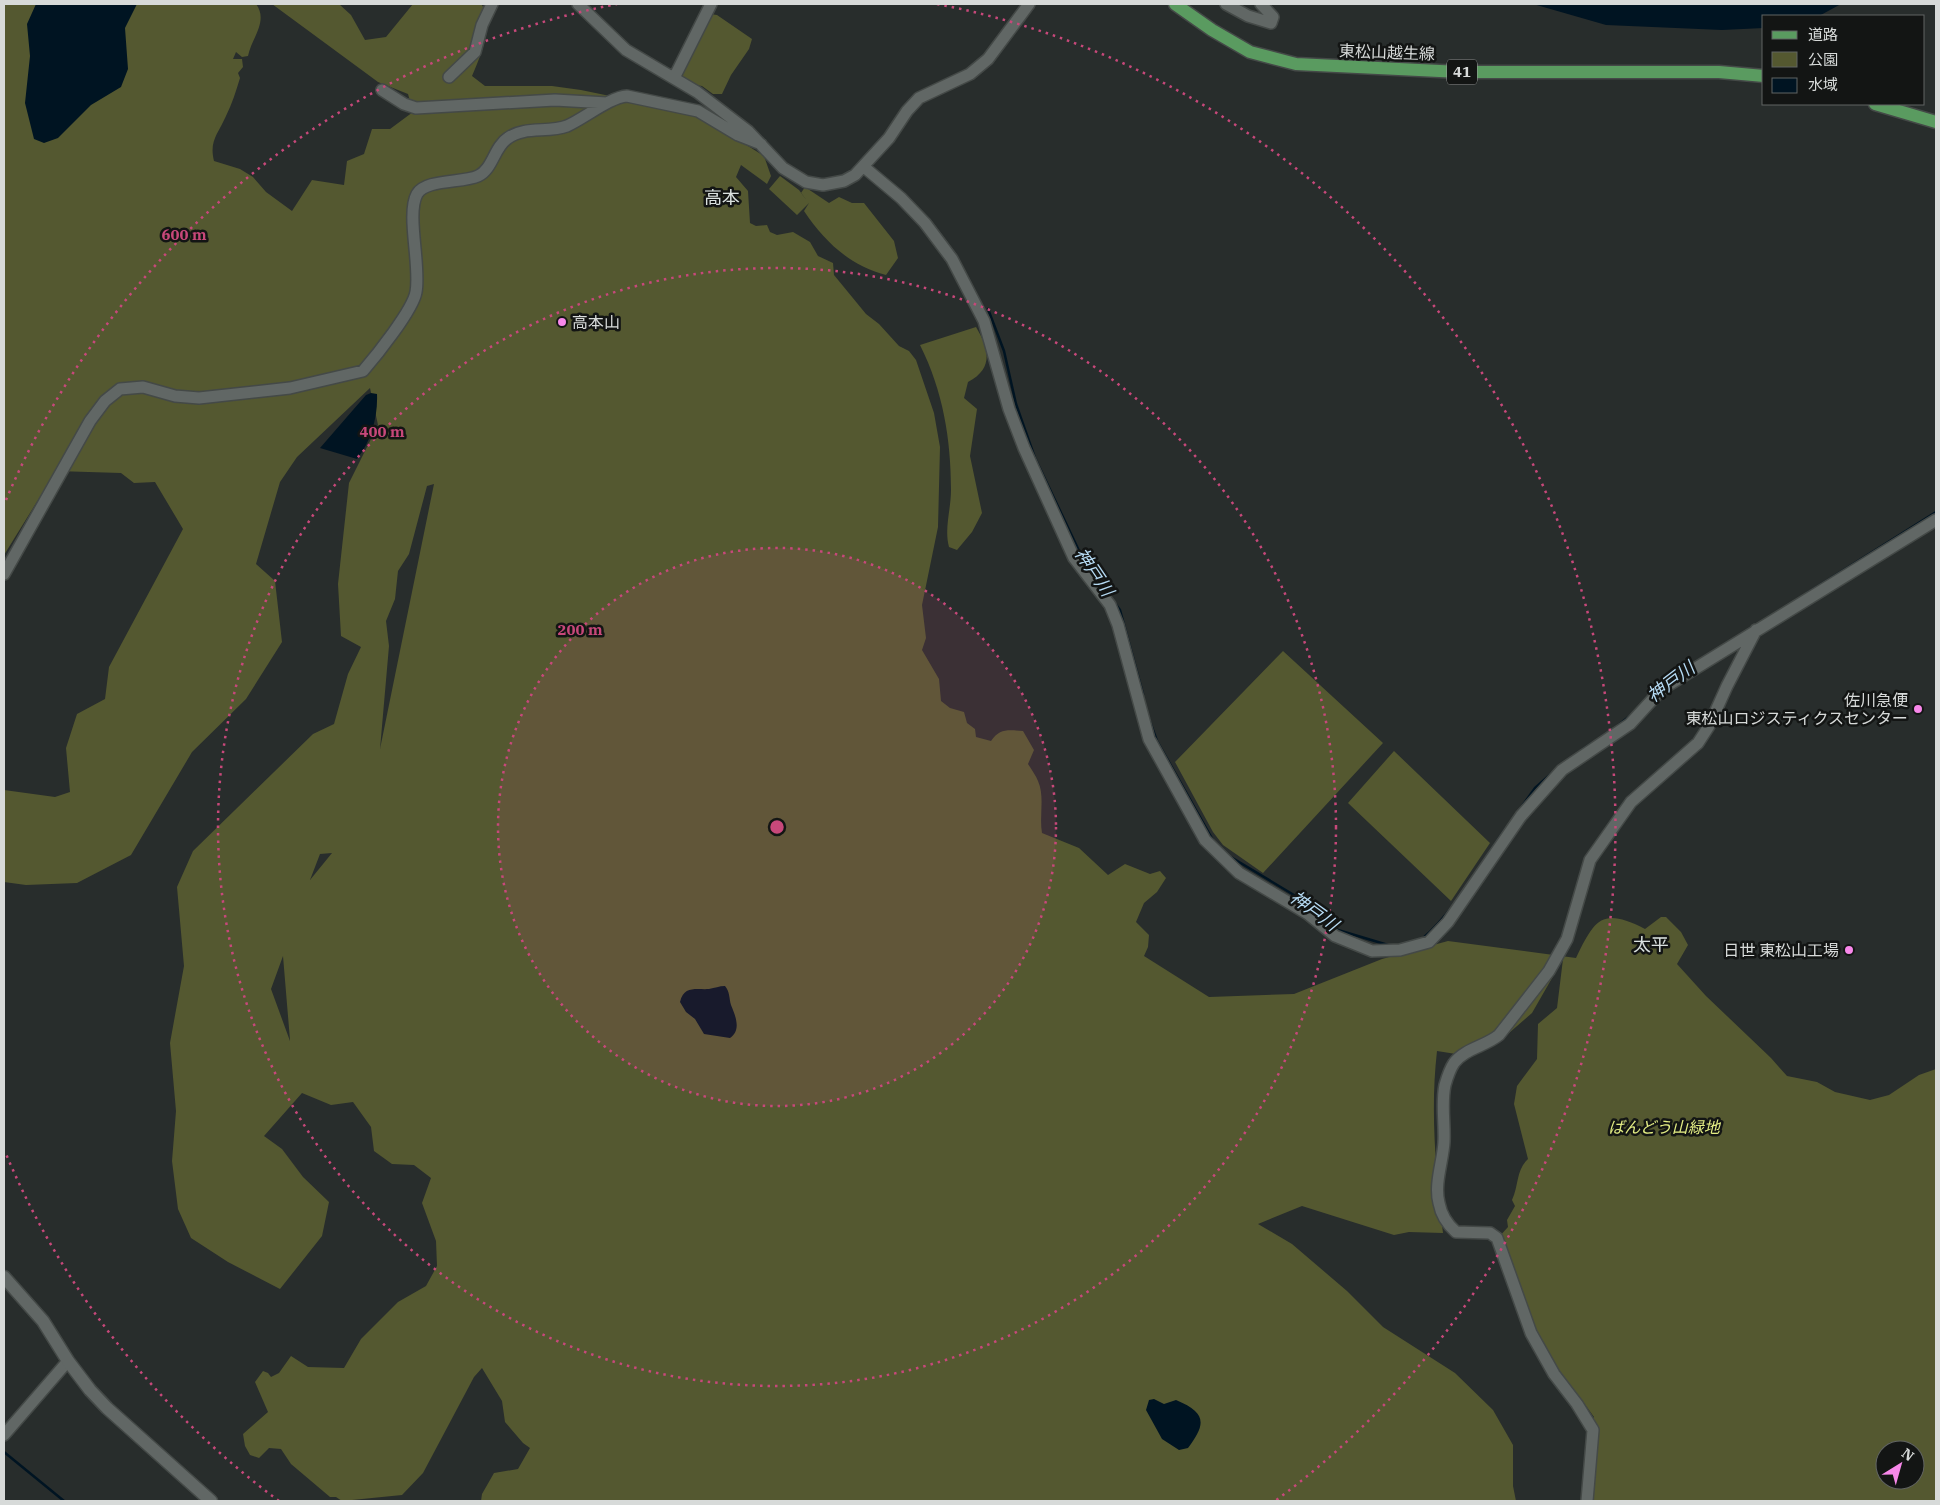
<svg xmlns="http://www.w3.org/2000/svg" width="1940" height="1505" font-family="'IBM Plex Serif','Noto Sans JP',serif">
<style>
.green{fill:#545830;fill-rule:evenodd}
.water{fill:#001422}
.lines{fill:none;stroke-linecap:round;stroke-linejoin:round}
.stream{stroke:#001422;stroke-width:2.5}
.minor-casing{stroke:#444947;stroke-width:14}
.tertiary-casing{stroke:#444947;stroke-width:15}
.primary-casing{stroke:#444947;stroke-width:15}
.minor{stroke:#616765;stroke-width:11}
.tertiary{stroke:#616765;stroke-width:12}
.primary{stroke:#5a9b60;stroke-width:12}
.ring{fill:none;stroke:#c7487a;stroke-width:2.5;stroke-dasharray:2.5 5}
.poi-dot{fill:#f888ea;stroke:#131514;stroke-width:2}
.labels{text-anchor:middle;stroke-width:5;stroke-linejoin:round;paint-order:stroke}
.shield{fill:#131514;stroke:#9c9f9e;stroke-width:1}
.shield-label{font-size:15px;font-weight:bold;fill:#d7dad9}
.street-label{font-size:16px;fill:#d7dad9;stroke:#131514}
.poi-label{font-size:16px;fill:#d7dad9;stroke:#131514;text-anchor:end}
.park-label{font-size:16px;font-style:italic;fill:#e2ec83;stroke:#131514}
.neighbourhood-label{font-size:18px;fill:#dbe2e0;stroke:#131514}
.water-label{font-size:18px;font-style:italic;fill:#b5daf3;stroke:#131514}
.centre{fill:#c7487a;stroke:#131514;stroke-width:2.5}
.ring-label{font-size:15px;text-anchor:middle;font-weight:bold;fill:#c7487a;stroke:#131514;stroke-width:5;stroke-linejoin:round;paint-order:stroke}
</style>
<rect width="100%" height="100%" fill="#282d2c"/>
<!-- green -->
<path class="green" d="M 4,4 L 256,4 C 269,21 251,39 248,56 L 242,57 L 236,52 L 233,59 L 242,59 L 243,67 L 238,73 L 240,78 C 236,91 232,104 226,116 C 218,134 209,141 214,161 L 240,169 L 253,177 L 266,192 L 292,211 L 312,180 L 344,185 L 347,161 L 364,154 L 372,129 L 390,129 L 413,112 L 408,94 L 378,82 L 272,4 L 339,4 L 351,15 L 365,40 L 386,37 L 413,4 L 481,4 C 496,22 480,57 472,76 L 485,86 L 552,86 L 581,90 L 697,114 L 764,156 L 771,176 L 767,184 L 741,165 L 736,177 L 748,191 L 750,223 L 756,226 L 767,225 L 770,232 L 777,235 L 793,232 L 810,242 L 818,256 L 833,263 L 834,275 L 866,314 L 879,324 L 899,346 L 909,351 L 916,360 L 934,413 L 940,447 L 938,527 L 922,605 L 926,638 L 922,650 L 939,679 L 941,701 L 950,708 L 964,712 L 967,723 L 975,729 L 976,737 L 991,741 C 1000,728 1008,730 1023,731 L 1034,750 L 1028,764 C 1032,770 1036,776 1038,781 C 1045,797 1039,816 1042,833 L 1079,848 L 1108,875 L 1125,864 L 1150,874 L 1160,871 L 1166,878 L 1157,892 L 1144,903 L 1136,922 L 1149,935 L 1148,947 L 1144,956 L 1209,997 L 1294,994 L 1382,959 L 1448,941 L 1576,958 C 1595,919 1602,907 1645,929 L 1661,917 L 1666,917 L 1681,932 L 1688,945 L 1677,964 L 1706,996 L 1771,1058 L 1787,1076 L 1817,1082 L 1835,1092 L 1870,1100 L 1889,1095 L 1919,1075 L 1936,1069 L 1936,1501 L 1592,1501 L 1591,1421 L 1594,1417 L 1581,1399 L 1575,1399 L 1535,1334 L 1499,1237 L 1508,1227 L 1507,1220 L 1515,1206 L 1512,1200 C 1519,1185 1516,1170 1528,1159 L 1514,1104 L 1517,1086 L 1537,1059 L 1538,1024 L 1557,1008 L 1563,959 L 1532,1013 L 1509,1033 L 1456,1054 L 1437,1051 C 1430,1112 1436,1172 1443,1233 L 1409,1232 L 1394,1235 L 1302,1206 L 1258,1224 L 1292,1244 L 1347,1291 L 1383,1327 L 1455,1373 L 1493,1410 L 1513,1445 L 1513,1486 L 1516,1501 L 481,1501 L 482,1494 L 494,1473 L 518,1469 L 530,1448 L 523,1443 L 505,1422 L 502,1401 L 482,1368 L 474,1377 L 423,1473 L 402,1495 L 342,1501 L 336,1497 L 330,1497 L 291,1464 L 281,1449 L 269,1448 L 259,1458 L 250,1455 L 245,1446 L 243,1434 L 268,1412 L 255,1382 L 263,1371 L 268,1373 L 271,1377 L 279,1373 L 291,1356 L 308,1367 L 344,1368 L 361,1339 L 398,1302 L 426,1286 L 437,1266 L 436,1241 L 422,1203 L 431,1178 L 414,1165 L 392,1164 L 374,1151 L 371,1127 L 353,1102 L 331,1105 L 302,1093 L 264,1136 L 282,1149 L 303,1177 L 329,1202 L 322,1236 L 280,1289 L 228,1262 L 191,1238 L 178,1209 L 172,1161 L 176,1111 L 170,1043 L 184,966 L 177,887 L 193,851 L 313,734 L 334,724 L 348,674 L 361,647 L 341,636 L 338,584 L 349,483 L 378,425 L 370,388 L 297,457 L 280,482 L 256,564 L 275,581 L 282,642 L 246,699 L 192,752 L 131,855 L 77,883 L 26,885 L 4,882 L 4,790 L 55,797 L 70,792 L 66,748 L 77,714 L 105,699 L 109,667 L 183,529 L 155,482 L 134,483 L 121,473 L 56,471 L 4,555 ZM 434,484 L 380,749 L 389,646 L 386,621 L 395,599 L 398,571 L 409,554 L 427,486 ZM 332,853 L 310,880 L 320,854 ZM 283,956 L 290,1040 L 290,1041 L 271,989 ZM 1885,1450 L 1915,1450 L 1915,1480 L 1885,1480 Z
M 710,14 L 717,15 L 752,39 L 749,49 L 731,75 L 722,94 L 713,94 L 702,86 L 695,85 L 681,75 Z
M 780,176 L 799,190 L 808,202 L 801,193 L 805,187 L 829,203 L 839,197 L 852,203 L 864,203 L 894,241 L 898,258 L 886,275 C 850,266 824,241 804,211 L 809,203 L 797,215 L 769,189 Z
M 976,327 C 989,349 994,368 968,382 L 964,398 L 977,409 L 970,456 L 982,513 L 972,532 L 957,550 L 949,547 C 944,528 951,510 951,490 C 951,439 943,391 920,345 Z
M 1283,651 L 1383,743 L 1263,873 L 1223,845 L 1213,832 L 1175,762 Z
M 1394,751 L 1490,843 L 1451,901 L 1348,803 Z"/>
<!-- water -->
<path class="water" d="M 36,4 L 137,4 L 125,28 L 128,69 L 121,87 L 91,105 L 58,138 L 44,143 L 34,139 L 25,103 L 30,56 L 27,24 Z
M 1533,4 L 1841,4 L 1819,16 L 1764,16 L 1764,28 L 1722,30 L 1606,25 Z
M 371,393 L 377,394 C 378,417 371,442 357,459 L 320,448 L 366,395 Z
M 725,986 C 730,992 729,998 731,1005 C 735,1015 742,1030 730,1038 L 704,1034 L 695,1019 L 686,1012 L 680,1002 C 684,985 697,990 709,989 C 715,988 719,986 725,986 Z
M 1154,1399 L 1164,1404 L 1176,1400 C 1207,1413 1206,1424 1188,1448 L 1179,1450 L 1162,1439 L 1146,1410 L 1149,1400 Z"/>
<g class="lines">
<!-- stream -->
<path class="stream" d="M 988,309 L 1004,351 L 1016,404 L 1035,458 L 1081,555 L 1107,592
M 1807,593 L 1936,512
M 1114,602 L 1120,610 L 1143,694
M 1149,719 L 1157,741 L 1214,842
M 1616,727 L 1631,715
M 1583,749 L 1592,743
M 1520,809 L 1535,788 L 1552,773
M 1229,856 L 1309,904 L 1338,930 L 1388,945
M 1422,939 C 1454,913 1481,862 1506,828
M 4,1452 L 64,1501"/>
<!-- minor casing -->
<g class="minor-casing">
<path id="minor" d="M 578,4 L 626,50 L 697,92 L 748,131 L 783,168 L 806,182 L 823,185 L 844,181 L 855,175 L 889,138 L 907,111 L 919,98 L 970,74 L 988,59 L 1029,4
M 1226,4 L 1248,16 L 1271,23 L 1273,17 L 1261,4
M 449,77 L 475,52 L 482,25 L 492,4
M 674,78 L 711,4
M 382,90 L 404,104 L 416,108 L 555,100 L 607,103
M 864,167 L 901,198 L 925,223 L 952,259 L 984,321 L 1009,409 L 1024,448 L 1074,558 L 1110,605 L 1118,625 L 1149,739 L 1205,840 L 1239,873 L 1308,914 L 1335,936 L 1372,951 L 1400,950 L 1429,942 L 1448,922 L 1521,816 L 1562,770 L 1630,724 L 1662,689 L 1936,520
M 4,574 L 90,421 L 105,401 L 120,389 L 143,387 L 175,396 L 199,398 L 290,388 L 363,371 C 376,356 413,310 416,292 C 421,266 406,214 417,194 C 425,179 463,183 478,176 C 493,169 494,147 508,138 C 524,126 548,133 567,126 C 585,118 610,97 627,96 L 698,111 L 738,135 L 761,144
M 4,1435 L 68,1361
M 1587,1501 L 1593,1430 L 1577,1404 L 1554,1374 L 1531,1333 L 1497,1238 L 1490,1233 L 1456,1232 C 1448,1225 1441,1214 1439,1203 C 1434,1184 1443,1161 1444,1142 C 1445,1123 1441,1104 1445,1085 C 1447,1078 1450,1069 1454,1063 C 1464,1049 1486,1046 1499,1035 L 1549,971 L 1567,939 L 1590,860 L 1631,802 L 1698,743 L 1709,726 L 1727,686 L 1756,630"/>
</g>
<!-- tertiary casing -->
<g class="tertiary-casing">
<path id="tertiary" d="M 4,1277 L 43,1321 L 68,1361 L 90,1390 L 107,1408 L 211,1501"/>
</g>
<!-- primary casing -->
<g class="primary-casing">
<path id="primary" d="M 1175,4 L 1212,30 L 1250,52 L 1296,64 L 1460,72 L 1719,72 L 1764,76
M 1875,104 L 1936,122"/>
</g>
<!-- minor -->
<use href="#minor" class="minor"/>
<!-- tertiary -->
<use href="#tertiary" class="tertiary"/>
<!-- primary -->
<use href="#primary" class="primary"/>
</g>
<!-- distance rings -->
<circle cx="777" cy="827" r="279" fill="#c7487a" fill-opacity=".12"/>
<g class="ring">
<circle cx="777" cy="827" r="279"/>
<circle cx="777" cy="827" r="559"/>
<path d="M279 1501A838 838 0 0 1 6 1154M6 500A838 838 0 0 1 617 4M937 4A838 838 0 0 1 1275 1501"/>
</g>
<!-- markers -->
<g class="poi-dot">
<circle cx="562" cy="322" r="5"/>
<circle cx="1918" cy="709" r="5"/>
<circle cx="1849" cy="950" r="5"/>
</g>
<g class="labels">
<!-- shield labels -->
<rect class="shield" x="1447" y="59.5" width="30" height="25" rx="4"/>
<g class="shield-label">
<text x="1462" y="77">41</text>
</g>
<!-- street labels -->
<g class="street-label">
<text transform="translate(1387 52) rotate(2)" y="6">東松山越生線</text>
</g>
<!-- poi labels -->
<g class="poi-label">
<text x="572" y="328" text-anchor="start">高本山</text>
<text x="1908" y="706">佐川急便<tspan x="1908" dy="18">東松山ロジスティクスセンター</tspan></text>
<text x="1839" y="956">日世 東松山工場</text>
</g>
<!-- park labels -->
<g class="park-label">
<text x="1664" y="1133">ばんどう山緑地</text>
</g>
<!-- neighbourhood labels -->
<g class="neighbourhood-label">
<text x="722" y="204">高本</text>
<text x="1651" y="951">太平</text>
</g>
<!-- water labels -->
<g class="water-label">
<text transform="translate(1094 572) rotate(56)" y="6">神戸川</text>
<text transform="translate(1671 682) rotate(-37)" y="6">神戸川</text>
<text transform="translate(1314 911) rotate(36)" y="6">神戸川</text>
</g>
</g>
<circle cx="777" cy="827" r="8" class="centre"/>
<g class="ring-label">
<text x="184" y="240">600 m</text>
<text x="382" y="437">400 m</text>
<text x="580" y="635">200 m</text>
</g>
<!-- border -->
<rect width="1940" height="1505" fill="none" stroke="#d7dad9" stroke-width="10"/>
<!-- legend -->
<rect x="1762" y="15" width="162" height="90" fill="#131514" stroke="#616463"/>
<rect x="1772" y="31" width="25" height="8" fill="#5a9b60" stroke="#616463"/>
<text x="1808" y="40" font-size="15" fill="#d7dad9">道路</text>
<rect x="1772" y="52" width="25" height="15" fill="#545830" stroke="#616463"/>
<text x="1808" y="65" font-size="15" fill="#d7dad9">公園</text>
<rect x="1772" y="78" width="25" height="15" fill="#001422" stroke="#616463"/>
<text x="1808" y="90" font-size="15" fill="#d7dad9">水域</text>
<!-- north arrow -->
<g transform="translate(1900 1465) rotate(37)"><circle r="24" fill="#131514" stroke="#616463"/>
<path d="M0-4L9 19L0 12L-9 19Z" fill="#f888ea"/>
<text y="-8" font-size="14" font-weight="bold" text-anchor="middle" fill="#d7dad9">N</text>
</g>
</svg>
